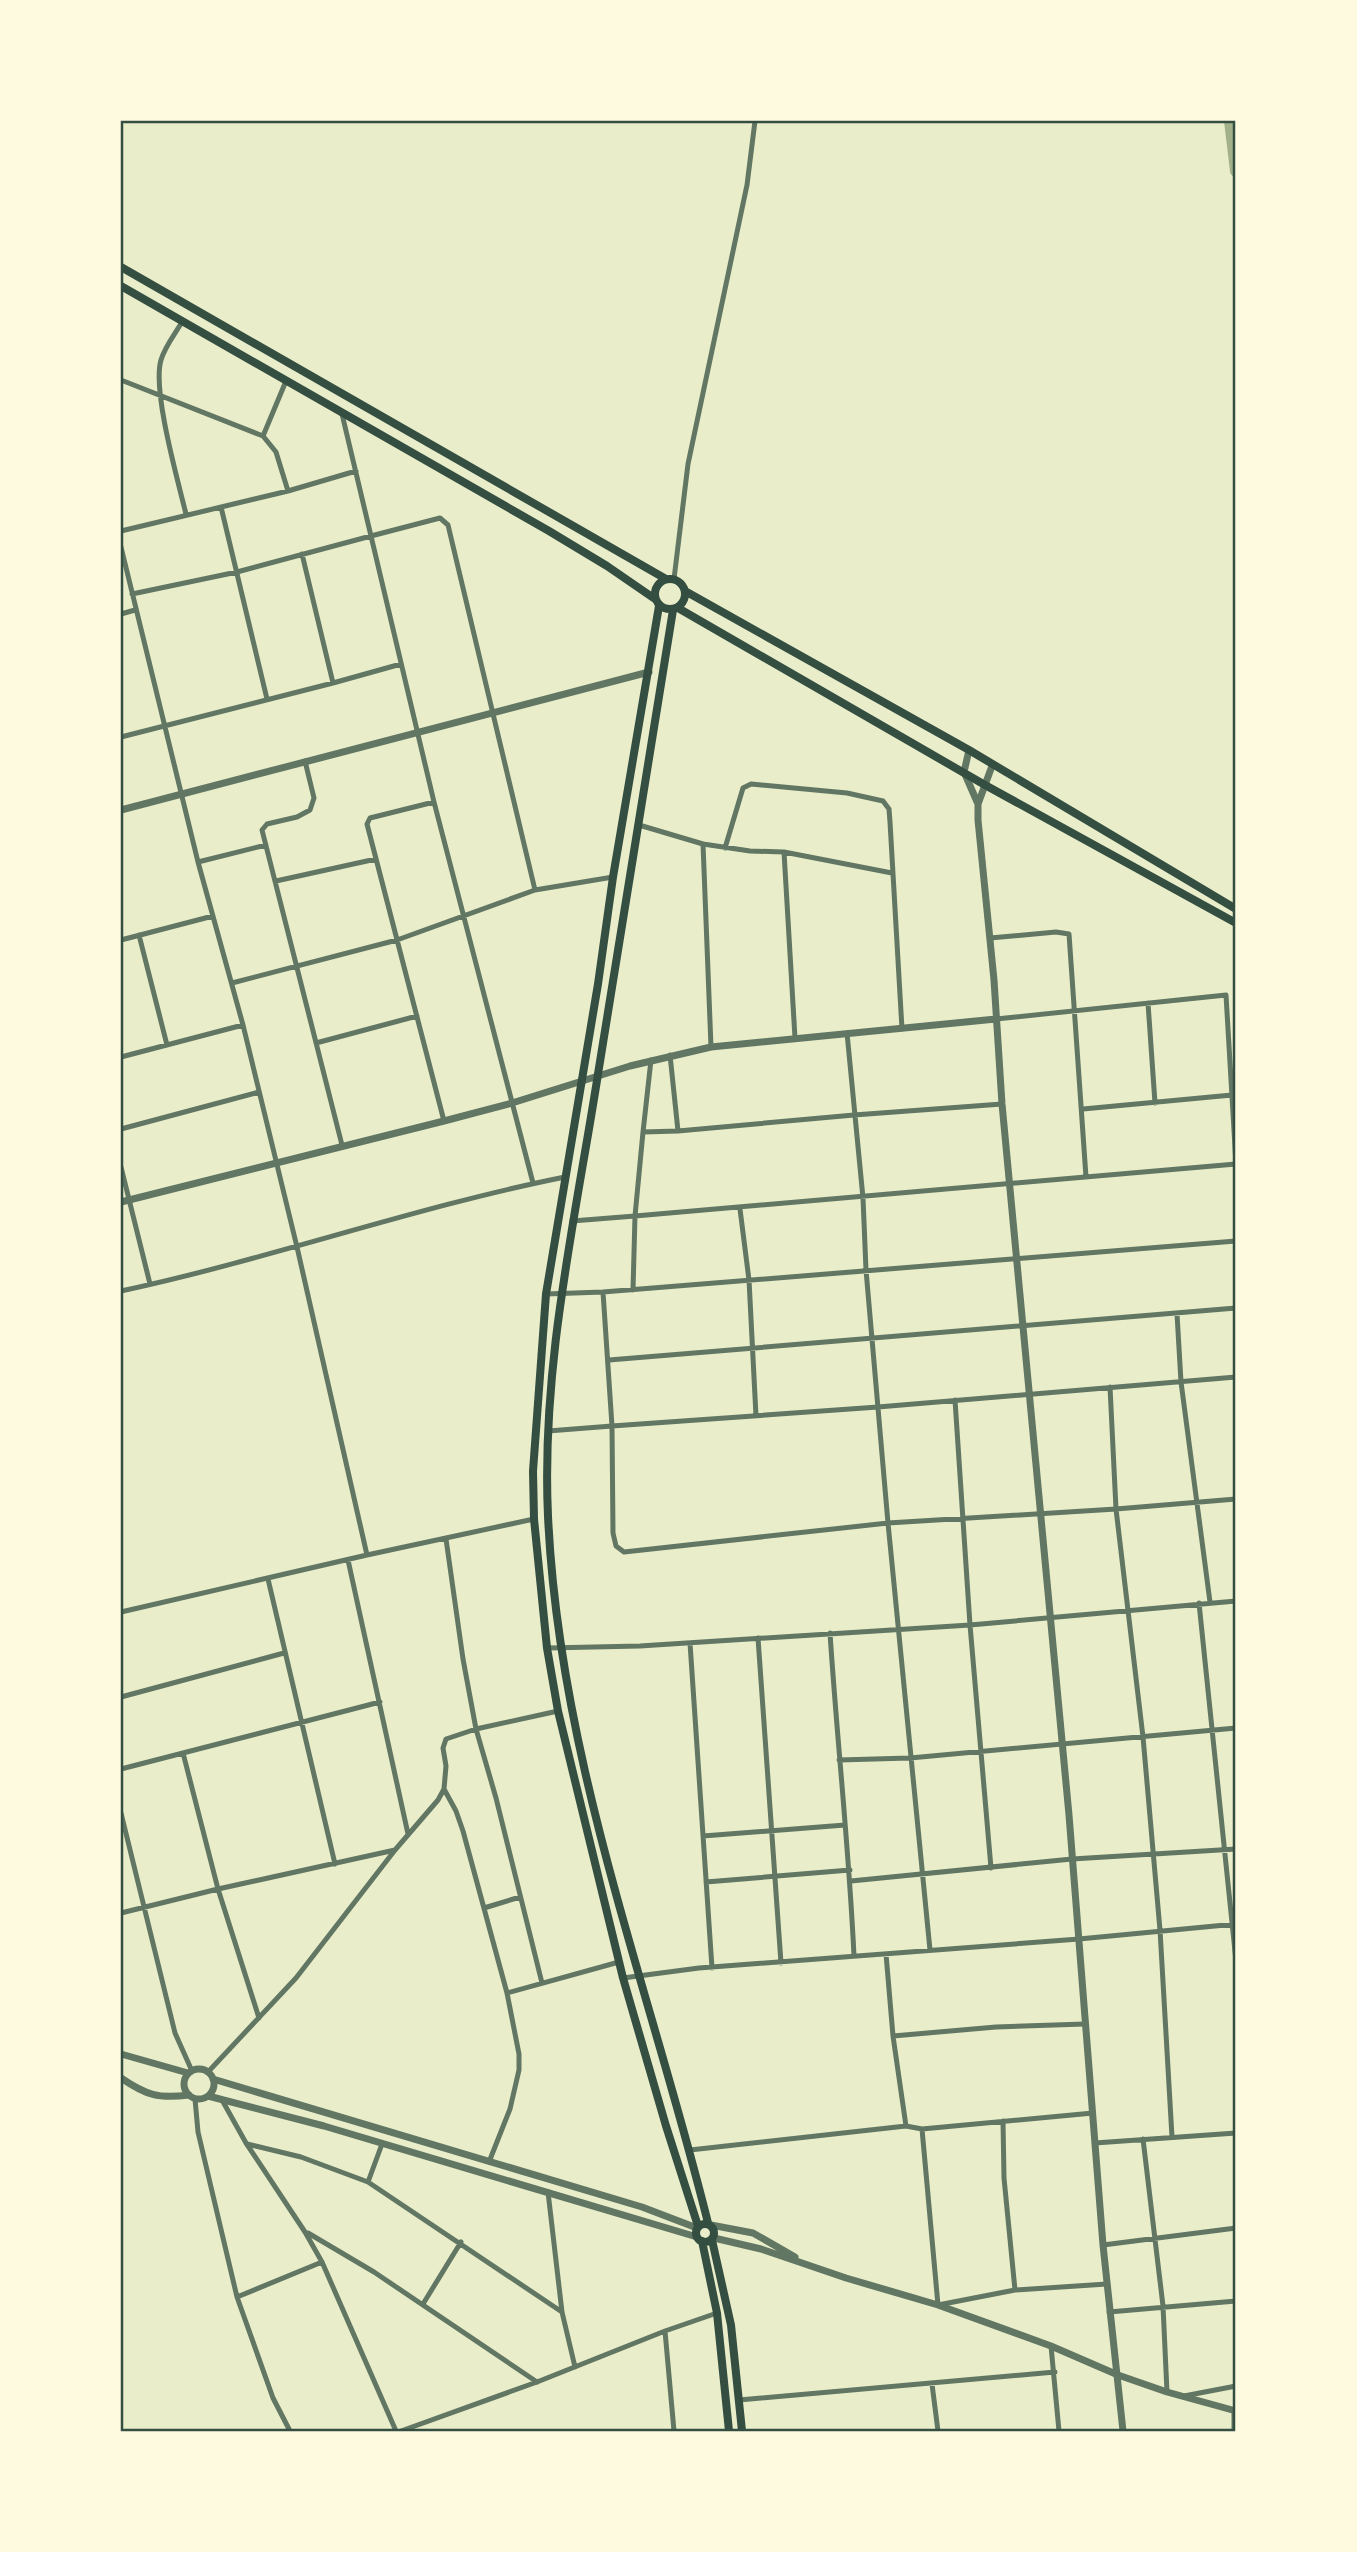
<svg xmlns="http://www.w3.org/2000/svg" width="1357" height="2552" font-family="'Noto Sans',sans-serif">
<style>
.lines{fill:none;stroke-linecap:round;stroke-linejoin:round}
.canal{stroke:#a3b18a;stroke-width:12}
.minor{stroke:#617663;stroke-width:5}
.tertiary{stroke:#617663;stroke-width:7}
.secondary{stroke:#344e41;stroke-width:8}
.neatline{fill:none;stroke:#344e41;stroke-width:2.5}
</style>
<rect width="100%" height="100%" fill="#e9edc9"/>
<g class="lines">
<!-- canal -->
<path class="canal" d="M 1230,121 L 1236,171"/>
<!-- minor -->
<path class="minor" d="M 182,322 C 175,334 165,346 161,360 C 152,390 178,481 186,514
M 121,380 L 263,436
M 286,381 L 263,436 L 276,452 L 288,491
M 221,507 L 267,699
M 121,531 L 288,491 L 356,471
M 121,547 L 198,862 L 243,1025 L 297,1247 L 367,1555 L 121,1612
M 302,554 L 333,683
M 674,579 L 688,464 L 747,185 L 755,121
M 132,594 L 237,572 L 371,536 L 434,802 L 533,1183
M 121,614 L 135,610
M 121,737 L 333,683 L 401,664
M 305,761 L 314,798 L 310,810 L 297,817 L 267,824 L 262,830 L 342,1145
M 434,802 L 370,818 L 367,824 L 444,1121
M 639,825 L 703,844
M 725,848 L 743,788 L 751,784 L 847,793 L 883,801 L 889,809 L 890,822 L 902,1029
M 784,852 L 795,1038
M 198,862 L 266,845
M 276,881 L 376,859
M 535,890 L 613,877
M 139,935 L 167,1045
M 990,938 L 1056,932 L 1069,934 L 1086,1177
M 121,940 L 213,916
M 232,983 L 397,940 L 535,890 L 448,525 L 440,518 L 371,536 L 342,414
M 1148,1003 L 1155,1103
M 996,1019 L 1226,995 L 1236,1164
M 847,1033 L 863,1198 L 866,1270 L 888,1523 L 930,1950
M 316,1043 L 417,1016
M 711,1047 L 703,844 L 750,851 L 784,852 L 892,873
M 670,1055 L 678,1131 L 643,1132 L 635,1216 L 1236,1164
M 121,1057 L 243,1025
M 1083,1109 L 1232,1095
M 121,1129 L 259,1092
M 678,1131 L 854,1115 L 1002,1104
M 643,1132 L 651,1060
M 121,1167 L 150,1284
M 740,1209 L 749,1280 L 756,1416
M 572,1221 L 635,1216 L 633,1290
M 1236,1241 L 603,1292 L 612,1426 L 878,1407 L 1236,1377
M 121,1291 C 270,1259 415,1207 565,1177
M 546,1294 L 603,1292
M 1177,1314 L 1181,1382 L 1210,1602
M 609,1360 L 1236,1308
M 1110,1387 L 1116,1509 L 1143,1737 L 1160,1930 L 1172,2137
M 955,1400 L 970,1625 L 991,1868
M 548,1431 L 612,1426 L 613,1533 L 616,1546 L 624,1552 L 888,1523 L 1116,1509 L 1236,1499
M 446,1539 L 463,1659 L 476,1729 L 496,1798 L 542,1983
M 367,1555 L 534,1519
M 348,1560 L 408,1834
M 268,1579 L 335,1864
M 1199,1603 L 1236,1961
M 830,1633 C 837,1740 849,1848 854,1956
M 758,1638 L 781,1963
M 690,1643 L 712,1968
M 547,1648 L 640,1646 L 970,1625 L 1236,1601
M 121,1697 L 284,1653
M 839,1760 L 910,1758 L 1236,1728
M 121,1769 L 380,1702
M 444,1789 L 456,1811 L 463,1831 L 507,1993 L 519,2054 L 519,2070 L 510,2109 L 489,2162
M 121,1813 L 175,2033 L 192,2071
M 703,1836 L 845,1825
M 851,1881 L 1072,1859 L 1236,1849
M 706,1882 L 850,1870
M 484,1908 L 520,1897
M 121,1913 L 218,1889 L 183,1753
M 886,1954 L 893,2036 L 996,2027 L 1085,2024
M 623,1978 L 699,1968 L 1079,1939 L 1236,1924
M 507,1993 L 619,1962
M 259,2018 L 218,1889 L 395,1850
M 893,2036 L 906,2126
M 208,2072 L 296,1978 L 395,1850 L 438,1800 L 444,1789 L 446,1766 L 443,1748 L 446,1739 L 476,1729 L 558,1711
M 195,2099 L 198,2132 L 237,2297 L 273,2398 L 290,2431
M 222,2100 L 246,2143 L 305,2232 L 322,2262 L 396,2431
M 1003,2121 L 1004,2178 L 1015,2290 L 1107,2284
M 922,2129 L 938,2305 L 1015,2290
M 1143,2139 L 1163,2306 L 1167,2392
M 1095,2143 L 1236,2133
M 247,2144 L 301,2157 L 368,2182 L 562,2312
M 690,2150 L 906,2126 L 922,2129 L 1093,2113
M 368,2182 L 382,2144
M 548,2192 L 562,2312 L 575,2367
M 308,2233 L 374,2272 L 537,2382
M 1103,2245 L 1236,2228
M 237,2297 L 322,2262
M 423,2304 L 461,2242
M 1109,2312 L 1236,2301
M 665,2331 L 674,2431
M 1051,2346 L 1059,2431
M 932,2384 L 938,2431
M 1184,2396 L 1236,2386
M 739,2400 L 1055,2372
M 1234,2410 L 1234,2431
M 401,2431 L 537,2382 L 665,2331 L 717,2313"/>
<!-- tertiary -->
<path class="tertiary" d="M 969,750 L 964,772 L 978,804
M 992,766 L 978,804 L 978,820 L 994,980 L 1002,1104 L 1069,1815 L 1103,2245 L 1123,2431
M 121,810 L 649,672
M 121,1202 L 444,1121 L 512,1103 L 630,1066 L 711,1047 L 996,1019
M 121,2054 L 188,2073
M184 2084a15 15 0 1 1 30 0a15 15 0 1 1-30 0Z
M 121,2078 C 146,2095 158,2099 189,2095
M 213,2079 L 642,2207 L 697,2228
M 208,2096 L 324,2126 L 697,2237
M 711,2225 L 753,2233 L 795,2257
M 714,2238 L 761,2249 L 846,2278 L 938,2305 L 1051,2346 L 1118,2375 L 1167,2392 L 1236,2411"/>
<!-- secondary -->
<path class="secondary" d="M 121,267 L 666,579
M 121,286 L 549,531 L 607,566 L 655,599
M655 594a15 15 0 1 1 30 0a15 15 0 1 1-30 0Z
M 685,591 L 969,750 L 1236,909
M 659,606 L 613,877 L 598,984 L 546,1294 L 533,1471 L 534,1519 L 547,1648 L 558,1711 L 623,1978 L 666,2126 L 698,2226
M 678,608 L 985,785 L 1236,923
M 673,610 C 649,765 622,919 598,1074 C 575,1221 541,1367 548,1516 C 559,1760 650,1989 708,2223
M696 2233a9 9 0 1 1 18 0a9 9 0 1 1-18 0Z
M 712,2240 L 731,2325 L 742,2431
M 702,2241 L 717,2313 L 729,2431"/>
</g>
<!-- border -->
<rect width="1357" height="2552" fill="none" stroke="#fefae0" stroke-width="245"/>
<rect x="122" y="122" width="1112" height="2308" class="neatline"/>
</svg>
